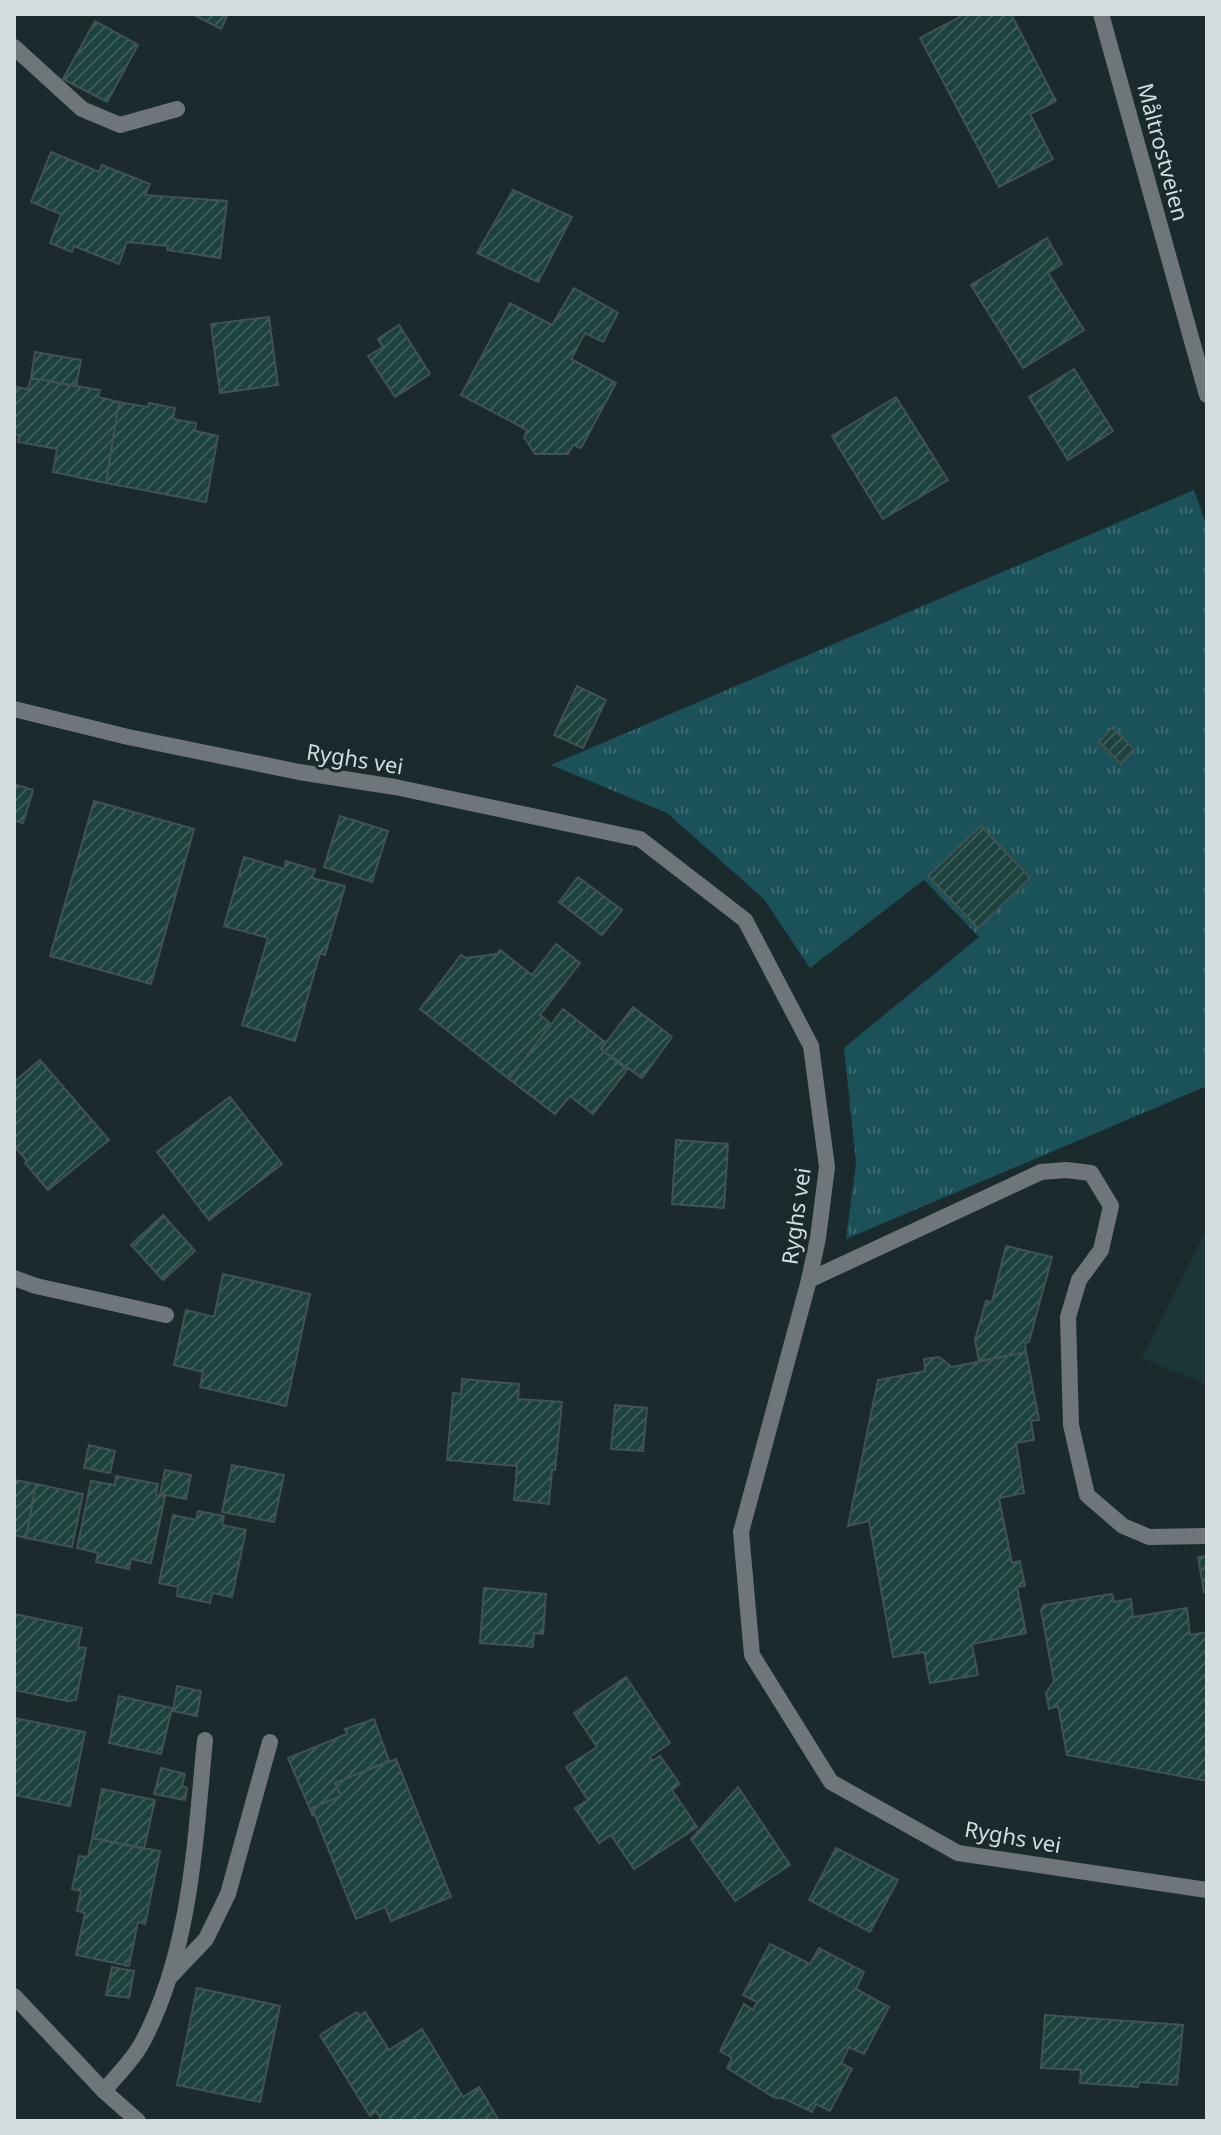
<svg xmlns="http://www.w3.org/2000/svg" width="1221" height="2135" font-family="'Noto Sans',sans-serif">
<style>
.built{fill:#1c3538}
.grass{fill:url(#grass-tufts)}
.building{fill:url(#building-hatch);stroke:#425250;stroke-width:2}
.lines{fill:none;stroke-linecap:round;stroke-linejoin:round}
.lane{stroke:#6f7679;stroke-width:16}
.street{stroke:#6f7679;stroke-width:16}
.labels{text-anchor:middle;stroke-width:6;stroke-linejoin:round;paint-order:stroke}
.street-label{font-size:22px;fill:#d3ddde;stroke:#1b2a2c}
</style>
<defs>
<pattern id="grass-tufts" width="24" height="20" patternUnits="userSpaceOnUse" patternTransform="scale(2)"><rect width="24" height="20" fill="#1b5259"/><path d="M3 7l-1-3M5 7V3M7 7l1-3M15 17l-1-3M17 17v-4M19 17l1-3" fill="none" stroke="#3b6a70"/></pattern>
<pattern id="building-hatch" width="6" height="6" patternUnits="userSpaceOnUse" patternTransform="scale(2)"><rect width="6" height="6" fill="#1c423e"/><path d="M-1 1l2-2M0 6l6-6M5 7l2-2" fill="none" stroke="#3c5d59"/></pattern>
</defs>
<rect width="100%" height="100%" fill="#1b2a2c"/>
<!-- built -->
<path class="built" d="M 1207,1228 L 1207,1385 L 1142,1358 Z"/>
<!-- grass -->
<path class="grass" d="M 1194,490 L 1207,527 L 1207,1086 L 846,1239 L 856,1163 L 844,1048 L 979,937 L 924,880 L 810,968 L 764,899 L 667,813 L 551,765 Z"/>
<!-- building -->
<path class="building" d="M 192,14 L 228,14 L 221,29 Z
M 959,14 L 1011,14 L 1056,101 L 1030,114 L 1053,159 L 999,187 L 920,38 L 960,17 Z
M 95,21 L 138,45 L 107,102 L 63,79 Z
M 51,152 L 99,172 L 102,165 L 150,184 L 145,195 L 227,201 L 220,258 L 167,250 L 168,246 L 127,242 L 119,264 L 74,246 L 72,252 L 50,243 L 61,214 L 31,202 Z
M 513,190 L 572,217 L 538,282 L 477,253 Z
M 1047,238 L 1062,264 L 1048,273 L 1084,330 L 1023,368 L 971,285 Z
M 574,288 L 618,313 L 603,342 L 585,333 L 571,359 L 616,383 L 581,448 L 573,445 L 568,454 L 535,454 L 524,437 L 527,430 L 461,395 L 510,303 L 552,325 Z
M 269,317 L 278,385 L 220,393 L 211,324 Z
M 399,325 L 430,374 L 395,397 L 368,356 L 383,347 L 378,339 Z
M 35,352 L 81,360 L 76,386 L 31,378 Z
M 1074,369 L 1113,431 L 1068,460 L 1029,397 Z
M 31,378 L 100,390 L 98,397 L 119,402 L 106,483 L 53,472 L 57,449 L 18,442 L 19,435 L 14,434 L 14,387 L 28,389 Z
M 896,397 L 948,480 L 883,519 L 832,436 Z
M 119,402 L 148,407 L 149,403 L 175,408 L 173,419 L 196,423 L 195,431 L 218,436 L 206,502 L 106,483 Z
M 577,686 L 606,700 L 583,748 L 554,735 Z
M 1112,728 L 1134,749 L 1121,764 L 1099,742 Z
M 14,784 L 33,790 L 23,823 L 14,821 Z
M 94,801 L 194,829 L 151,984 L 50,956 Z
M 340,816 L 388,831 L 372,882 L 324,867 Z
M 981,826 L 1030,878 L 978,928 L 928,876 Z
M 244,857 L 284,869 L 286,861 L 315,870 L 312,878 L 345,886 L 325,955 L 320,953 L 295,1041 L 242,1025 L 268,938 L 224,926 Z
M 578,877 L 622,910 L 602,935 L 559,902 Z
M 556,944 L 580,963 L 540,1015 L 551,1024 L 509,1079 L 420,1009 L 461,955 L 466,958 L 497,954 L 500,950 L 532,975 Z
M 633,1007 L 672,1037 L 642,1078 L 601,1049 Z
M 563,1009 L 605,1042 L 601,1049 L 627,1070 L 593,1114 L 570,1096 L 555,1114 L 509,1079 Z
M 40,1060 L 109,1140 L 48,1190 L 25,1163 L 27,1161 L 14,1146 L 14,1082 Z
M 230,1097 L 282,1164 L 209,1220 L 157,1152 Z
M 676,1140 L 728,1144 L 724,1208 L 672,1204 Z
M 163,1215 L 195,1251 L 163,1280 L 131,1245 Z
M 1006,1246 L 1052,1257 L 1029,1342 L 1025,1343 L 1026,1352 L 979,1361 L 975,1340 L 986,1301 L 992,1302 Z
M 223,1274 L 310,1294 L 286,1406 L 200,1387 L 203,1372 L 174,1365 L 186,1310 L 214,1317 Z
M 1026,1352 L 1039,1420 L 1031,1421 L 1034,1440 L 1016,1443 L 1024,1493 L 999,1498 L 1012,1563 L 1020,1561 L 1025,1586 L 1017,1587 L 1026,1633 L 972,1644 L 978,1675 L 930,1683 L 924,1652 L 893,1657 L 869,1521 L 848,1526 L 878,1380 L 925,1371 L 924,1359 L 939,1357 L 952,1367 Z
M 462,1379 L 519,1384 L 518,1399 L 562,1402 L 555,1470 L 552,1470 L 549,1504 L 514,1500 L 517,1466 L 447,1460 L 453,1393 L 461,1394 Z
M 615,1405 L 647,1408 L 643,1451 L 611,1449 Z
M 89,1445 L 115,1451 L 110,1473 L 84,1468 Z
M 232,1465 L 284,1475 L 274,1522 L 222,1512 Z
M 165,1470 L 191,1475 L 186,1499 L 160,1494 Z
M 116,1476 L 158,1484 L 156,1495 L 165,1497 L 151,1563 L 131,1559 L 129,1569 L 96,1562 L 98,1553 L 77,1548 L 91,1481 L 115,1485 Z
M 14,1480 L 36,1484 L 26,1538 L 14,1535 Z
M 36,1484 L 83,1494 L 72,1547 L 26,1538 Z
M 198,1511 L 224,1516 L 222,1525 L 246,1530 L 232,1597 L 212,1593 L 210,1603 L 177,1596 L 178,1587 L 159,1583 L 173,1515 L 196,1520 Z
M 1207,1556 L 1207,1592 L 1204,1592 L 1198,1557 Z
M 484,1588 L 546,1594 L 543,1634 L 534,1633 L 533,1647 L 480,1643 Z
M 1112,1594 L 1114,1602 L 1131,1599 L 1133,1617 L 1187,1608 L 1190,1635 L 1207,1632 L 1207,1781 L 1067,1755 L 1058,1706 L 1049,1709 L 1046,1693 L 1054,1681 L 1041,1610 L 1044,1605 Z
M 14,1614 L 82,1628 L 78,1647 L 86,1648 L 76,1700 L 67,1701 L 14,1690 Z
M 626,1677 L 670,1743 L 650,1757 L 652,1761 L 660,1756 L 680,1784 L 672,1790 L 697,1827 L 634,1869 L 611,1835 L 599,1843 L 575,1808 L 588,1800 L 566,1767 L 597,1747 L 574,1713 Z
M 177,1686 L 201,1691 L 197,1716 L 173,1711 Z
M 119,1696 L 172,1708 L 161,1754 L 109,1743 Z
M 14,1718 L 85,1732 L 70,1806 L 14,1795 Z
M 374,1719 L 389,1761 L 335,1783 L 341,1796 L 312,1808 L 313,1816 L 288,1758 L 347,1734 L 345,1729 Z
M 396,1759 L 451,1897 L 391,1921 L 385,1907 L 356,1919 L 312,1808 L 341,1796 L 335,1783 Z
M 161,1768 L 185,1774 L 182,1786 L 187,1788 L 185,1800 L 154,1794 Z
M 738,1787 L 790,1865 L 735,1901 L 691,1839 Z
M 102,1789 L 155,1800 L 144,1849 L 92,1838 Z
M 92,1838 L 160,1851 L 145,1924 L 138,1922 L 129,1966 L 76,1955 L 85,1913 L 77,1911 L 81,1891 L 72,1889 L 79,1856 L 88,1857 Z
M 836,1848 L 898,1880 L 870,1932 L 809,1900 Z
M 770,1944 L 810,1964 L 819,1948 L 864,1972 L 856,1989 L 889,2007 L 864,2054 L 849,2047 L 841,2063 L 852,2069 L 830,2111 L 816,2104 L 812,2112 L 785,2099 L 773,2097 L 727,2068 L 732,2058 L 720,2051 L 744,2004 L 753,2010 L 757,2002 L 743,1995 Z
M 112,1967 L 134,1971 L 129,1998 L 106,1995 Z
M 197,1988 L 280,2006 L 260,2102 L 177,2085 Z
M 357,2012 L 360,2016 L 365,2012 L 389,2050 L 422,2029 L 463,2097 L 479,2087 L 498,2119 L 382,2121 L 376,2111 L 370,2116 L 320,2035 Z
M 1045,2015 L 1183,2025 L 1177,2085 L 1139,2082 L 1138,2087 L 1080,2083 L 1081,2070 L 1041,2068 Z"/>
<g class="lines">
<!-- lane -->
<path class="lane" d="M 809,1280 L 1041,1172 L 1066,1170 L 1091,1173 L 1111,1206 L 1101,1250 L 1079,1280 L 1068,1317 L 1071,1425 L 1087,1495 L 1123,1526 L 1149,1537 L 1207,1536
M 169,1978 L 206,1939 L 228,1894 L 270,1742
M 104,2091 C 116,2076 133,2060 142,2043 C 191,1951 195,1841 205,1740"/>
<!-- street -->
<path class="street" d="M 1101,14 L 1207,395
M 14,47 L 82,109 L 120,125 L 177,109
M 14,709 L 128,737 L 299,772 L 395,787 L 640,839 L 745,920 L 811,1046 L 827,1167 L 818,1238 L 809,1280 L 741,1532 L 752,1655 L 831,1782 L 958,1853 L 1207,1890
M 14,1278 L 36,1286 L 166,1315
M 14,1996 L 104,2091 L 138,2121"/>
</g>
<g class="labels">
<!-- street labels -->
<g class="street-label">
<text transform="translate(1163 152) rotate(75)" y="8">Måltrostveien</text>
<text transform="translate(355 759) rotate(9)" y="8">Ryghs vei</text>
<text transform="translate(796 1216) rotate(-82)" y="8">Ryghs vei</text>
<text transform="translate(1013 1837) rotate(10)" y="8">Ryghs vei</text>
</g>
</g>
<!-- border -->
<rect width="1221" height="2135" fill="none" stroke="#d3ddde" stroke-width="32"/>
</svg>
